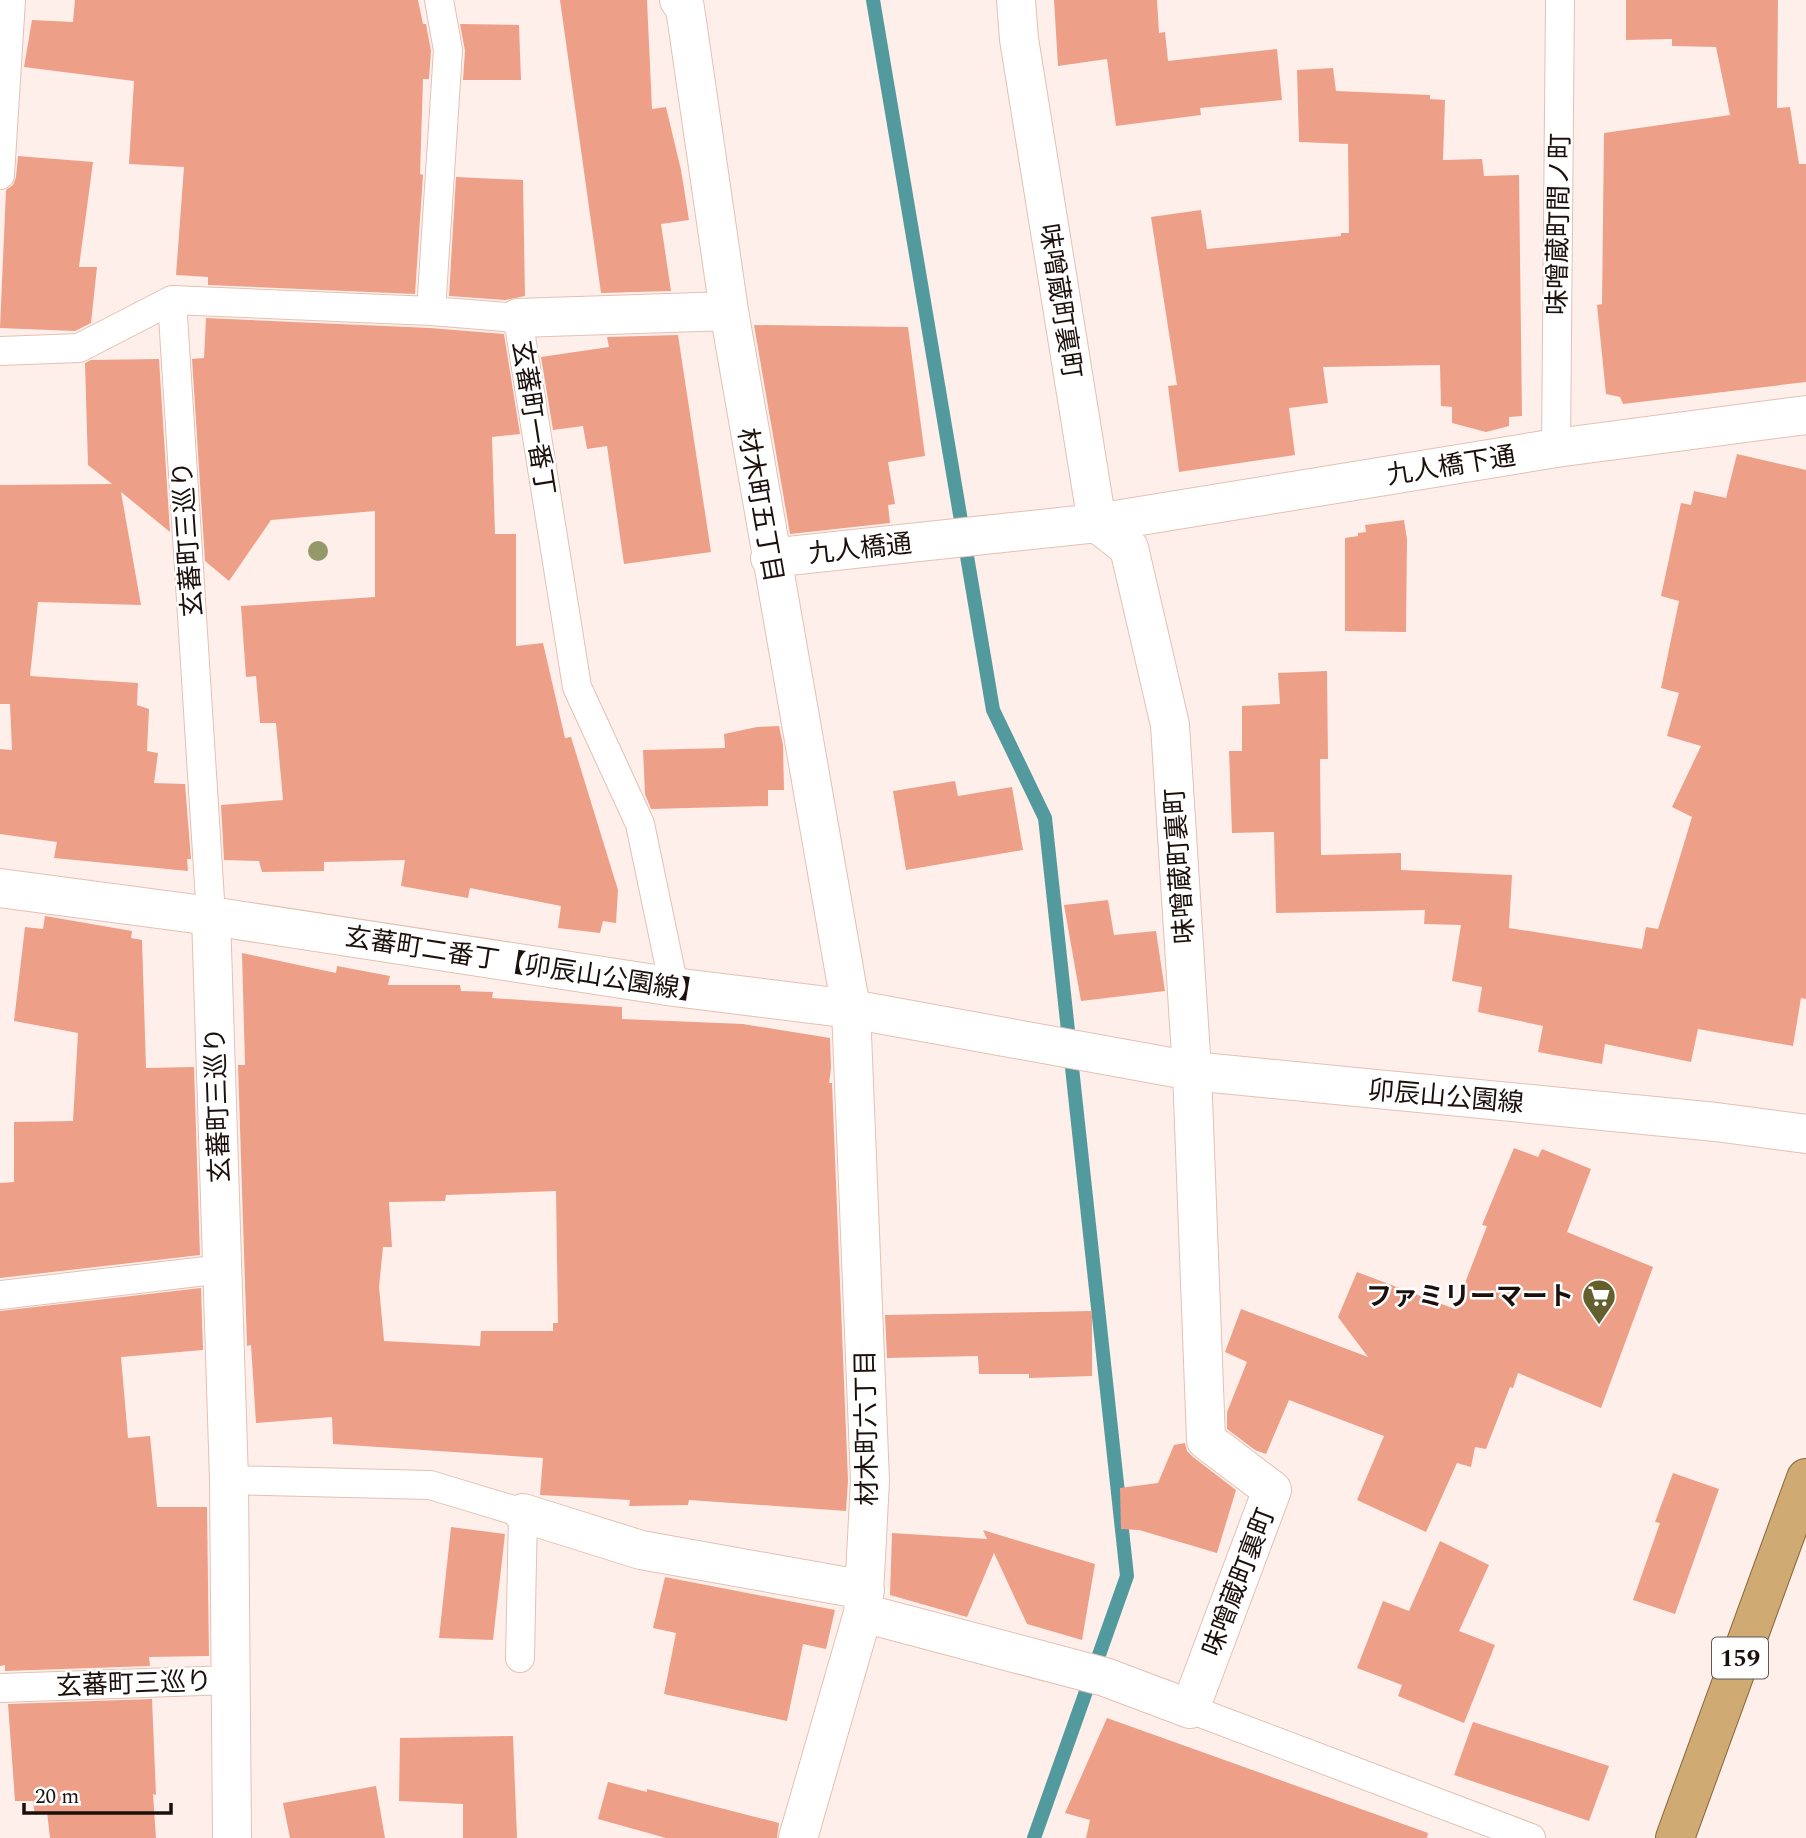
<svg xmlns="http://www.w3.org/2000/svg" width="1806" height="1838" font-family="Spectral,'Noto Sans JP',serif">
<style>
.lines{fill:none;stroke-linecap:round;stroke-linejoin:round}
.stream{stroke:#529a9e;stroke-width:14}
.building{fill:#ee9f88;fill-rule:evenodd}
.service-casing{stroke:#e3c1b3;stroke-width:30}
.minor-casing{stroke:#e3c1b3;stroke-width:40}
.tertiary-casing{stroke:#e3c1b3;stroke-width:40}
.trunk-casing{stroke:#896638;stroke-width:40}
.service{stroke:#fff;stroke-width:28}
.minor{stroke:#fff;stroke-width:38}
.tertiary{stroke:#fff;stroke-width:38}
.trunk{stroke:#cfaa73;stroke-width:38}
.tree{fill:#959969}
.labels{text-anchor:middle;stroke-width:5;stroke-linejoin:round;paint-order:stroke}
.shield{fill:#fff;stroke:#605855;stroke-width:2}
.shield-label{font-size:24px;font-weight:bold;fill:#1c100c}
.street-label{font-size:26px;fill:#1c100c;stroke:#fff}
.poi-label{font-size:26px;font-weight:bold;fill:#1c100c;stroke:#fff;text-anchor:end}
</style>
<rect width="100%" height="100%" fill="#feefea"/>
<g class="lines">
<!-- stream -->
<path class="stream" d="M 873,0 L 993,710 L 1045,818 L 1127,1576 L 1034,1838"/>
</g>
<!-- building -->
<path class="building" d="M 75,0 L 418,0 L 423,24 L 426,24 L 431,51 L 429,79 L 423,79 L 420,174 L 423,175 L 415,294 L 208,285 L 208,277 L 176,275 L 184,167 L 129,164 L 134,81 L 24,67 L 32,20 L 73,22 Z
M 560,0 L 647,0 L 652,109 L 666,107 L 681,170 L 689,220 L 661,224 L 671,291 L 601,293 Z
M 1054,0 L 1157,0 L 1159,33 L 1165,32 L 1168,61 L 1277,49 L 1282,100 L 1200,108 L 1201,115 L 1116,126 L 1107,59 L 1058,66 Z
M 1626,0 L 1778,0 L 1777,108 L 1790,107 L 1799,164 L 1806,164 L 1806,382 L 1623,404 L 1620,397 L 1606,394 L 1597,305 L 1602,304 L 1604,133 L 1730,115 L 1716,47 L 1672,46 L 1672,39 L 1626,40 Z
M 460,24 L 519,25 L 521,80 L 463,80 L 465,51 Z
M 1333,68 L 1336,91 L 1430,95 L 1430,99 L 1445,100 L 1443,160 L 1482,159 L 1484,176 L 1519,175 L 1522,416 L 1509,417 L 1509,426 L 1486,432 L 1452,423 L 1452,407 L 1441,406 L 1440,365 L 1323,367 L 1328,403 L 1289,408 L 1295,455 L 1179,472 L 1168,386 L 1177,385 L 1151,217 L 1201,210 L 1207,249 L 1341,236 L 1341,233 L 1349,233 L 1348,144 L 1299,142 L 1297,70 Z
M 18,156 L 93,162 L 79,267 L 97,267 L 91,323 L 75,331 L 0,328 L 6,190 L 13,185 L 16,177 Z
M 456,177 L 523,180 L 525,296 L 505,300 L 449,296 Z
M 206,318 L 430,328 L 504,334 L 520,434 L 492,437 L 495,534 L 516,534 L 516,646 L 543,643 L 565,738 L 571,737 L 618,890 L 616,923 L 603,921 L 600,933 L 558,928 L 561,906 L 470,888 L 468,898 L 401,886 L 405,860 L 324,862 L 324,871 L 262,872 L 259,861 L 224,860 L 221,805 L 283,800 L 276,723 L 260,723 L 256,676 L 246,677 L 241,606 L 375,597 L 375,511 L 271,520 L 229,581 L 205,561 L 192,359 L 204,358 Z
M 754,325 L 908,327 L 925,456 L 888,462 L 895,504 L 888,505 L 890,523 L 790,534 Z
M 678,335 L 711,552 L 624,564 L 607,446 L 587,449 L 583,426 L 553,430 L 541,357 L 609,347 L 607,337 Z
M 159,359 L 170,532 L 121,492 L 141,605 L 38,602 L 30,676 L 138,683 L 137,705 L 149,709 L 147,751 L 158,753 L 154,783 L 185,784 L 191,859 L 187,859 L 188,871 L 54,858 L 57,842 L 0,834 L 0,749 L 12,750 L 10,704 L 0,704 L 0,485 L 112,484 L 88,465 L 85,363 L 91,360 Z
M 1737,454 L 1806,470 L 1806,999 L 1801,998 L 1793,1046 L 1698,1029 L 1691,1062 L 1605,1044 L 1602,1064 L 1538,1052 L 1543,1026 L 1478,1012 L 1482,987 L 1452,981 L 1461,925 L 1424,924 L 1425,910 L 1276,913 L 1274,832 L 1232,833 L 1229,751 L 1242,751 L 1242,706 L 1280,704 L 1278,673 L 1327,671 L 1328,759 L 1320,759 L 1321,855 L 1401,853 L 1401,870 L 1512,875 L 1509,928 L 1642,949 L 1646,927 L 1658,929 L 1692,817 L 1672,807 L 1701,746 L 1667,736 L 1679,693 L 1661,688 L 1679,601 L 1661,596 L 1681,503 L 1691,505 L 1694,491 L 1726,498 Z
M 1404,520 L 1407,539 L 1406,632 L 1345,631 L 1345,538 L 1358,536 L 1358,533 L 1366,532 L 1365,525 Z
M 779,726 L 783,745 L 784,790 L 768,790 L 768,806 L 651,809 L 645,794 L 643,750 L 725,748 L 724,734 L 757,727 Z
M 955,781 L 958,796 L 1012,787 L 1023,850 L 906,870 L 893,791 Z
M 1108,900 L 1114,935 L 1156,931 L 1165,991 L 1081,1001 L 1064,905 Z
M 45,916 L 132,931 L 131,938 L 142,940 L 146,1068 L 194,1067 L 200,1255 L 0,1278 L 0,1183 L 14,1182 L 14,1122 L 73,1121 L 78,1033 L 14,1021 L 25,927 L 43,929 Z
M 242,953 L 336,973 L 337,966 L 390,976 L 388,985 L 460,985 L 461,991 L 493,992 L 492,998 L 622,1007 L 622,1019 L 743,1024 L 830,1038 L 831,1068 L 829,1083 L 832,1083 L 848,1481 L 846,1511 L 689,1500 L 688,1505 L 629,1506 L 630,1500 L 540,1495 L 543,1458 L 333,1444 L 332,1417 L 256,1423 L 251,1345 L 247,1346 L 238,1065 L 245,1065 ZM 556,1191 L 558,1323 L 553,1323 L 553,1331 L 481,1331 L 480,1346 L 384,1341 L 379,1287 L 383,1247 L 392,1247 L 389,1202 L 445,1201 L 446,1195 Z
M 1514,1148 L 1538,1157 L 1542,1149 L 1591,1169 L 1567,1232 L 1653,1267 L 1601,1408 L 1518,1373 L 1513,1388 L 1510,1387 L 1486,1449 L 1475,1447 L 1471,1467 L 1457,1463 L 1426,1532 L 1357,1500 L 1384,1436 L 1289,1400 L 1266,1454 L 1255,1450 L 1227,1429 L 1227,1412 L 1247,1362 L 1225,1352 L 1241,1309 L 1368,1357 L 1338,1317 L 1357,1272 L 1455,1309 L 1487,1226 L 1482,1225 Z
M 201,1288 L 203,1350 L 121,1357 L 128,1438 L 150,1436 L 157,1507 L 207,1507 L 209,1656 L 149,1657 L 150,1666 L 5,1671 L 5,1665 L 0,1666 L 0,1311 Z
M 1092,1311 L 1092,1376 L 1029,1378 L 1029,1374 L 979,1374 L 978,1356 L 887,1358 L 885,1315 Z
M 1185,1443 L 1187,1451 L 1193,1457 L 1236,1490 L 1217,1553 L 1139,1530 L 1121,1529 L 1120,1488 L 1158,1483 L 1174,1445 Z
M 1673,1473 L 1719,1489 L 1675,1614 L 1633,1600 L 1660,1523 L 1655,1522 Z
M 451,1527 L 505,1534 L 493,1640 L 439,1638 Z
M 983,1530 L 1095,1564 L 1082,1640 L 1027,1624 L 994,1553 L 967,1617 L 890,1595 L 892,1533 L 987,1539 Z
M 1440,1541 L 1489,1565 L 1459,1631 L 1495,1645 L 1464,1723 L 1398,1696 L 1402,1685 L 1357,1668 L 1383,1601 L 1409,1611 Z
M 665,1577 L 835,1610 L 826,1649 L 803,1644 L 787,1721 L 664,1694 L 676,1633 L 653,1628 Z
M 152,1699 L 156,1795 L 153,1794 L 156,1838 L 50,1838 L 47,1812 L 35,1815 L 33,1801 L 15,1801 L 8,1704 Z
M 1107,1718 L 1428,1833 L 1427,1838 L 1086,1838 L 1090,1820 L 1065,1813 Z
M 1473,1722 L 1609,1766 L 1589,1821 L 1454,1775 Z
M 513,1736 L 517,1838 L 463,1838 L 463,1804 L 399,1801 L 400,1738 Z
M 608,1782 L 647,1792 L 647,1789 L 779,1823 L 777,1838 L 666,1838 L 598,1819 Z
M 376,1786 L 385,1838 L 290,1838 L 283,1803 Z"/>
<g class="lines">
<!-- service casing -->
<g class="service-casing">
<path id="service" d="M 0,175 L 11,0
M 172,300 L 211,916
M 431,311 L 448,50 L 439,0
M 0,351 L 79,348 L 172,300 L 431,311 L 518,318 L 577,687 L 640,824 L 674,987
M 1556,448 L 1560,0
M 0,1295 L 223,1269
M 229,1480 L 430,1485 L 523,1513 L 520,1658
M 0,1688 L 231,1680
M 1190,1709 L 1531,1838"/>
</g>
<!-- minor casing -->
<g class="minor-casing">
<path id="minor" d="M 679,0 L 685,8 L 729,311 L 851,1009 L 870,1481 L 863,1613 L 798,1838
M 518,318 L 729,311
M 770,558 L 1097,523 L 1556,448 L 1806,415
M 211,916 L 229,1480 L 232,1838
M 523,1513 L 641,1550 L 865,1590
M 863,1613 L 1105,1677 L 1190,1709 L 1272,1490 L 1206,1440 L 1192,1071 L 1170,725 L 1129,548 L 1097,523 L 1019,39 L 1016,0"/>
</g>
<!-- tertiary casing -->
<g class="tertiary-casing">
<path id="tertiary" d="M 0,888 L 211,916 L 674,987 L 851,1009 L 1192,1071 L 1716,1122 L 1806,1134"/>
</g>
<!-- trunk casing -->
<g class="trunk-casing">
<path id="trunk" d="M 1675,1838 L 1806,1478"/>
</g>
<!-- service -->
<use href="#service" class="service"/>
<!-- minor -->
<use href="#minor" class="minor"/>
<!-- tertiary -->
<use href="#tertiary" class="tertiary"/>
<!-- trunk -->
<use href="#trunk" class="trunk"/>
</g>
<!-- trees -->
<circle class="tree" cx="318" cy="551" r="10"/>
<!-- icons -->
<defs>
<g id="supermarket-pin" transform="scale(1.75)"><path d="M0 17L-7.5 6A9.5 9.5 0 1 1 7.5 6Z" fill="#64602d" stroke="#fff"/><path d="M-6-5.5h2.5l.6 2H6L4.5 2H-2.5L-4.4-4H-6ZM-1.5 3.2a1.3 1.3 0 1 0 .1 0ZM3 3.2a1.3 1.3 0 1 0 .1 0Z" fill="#fff"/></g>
</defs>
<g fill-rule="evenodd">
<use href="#supermarket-pin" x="1599" y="1296"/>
</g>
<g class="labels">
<!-- shield labels -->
<rect class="shield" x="1712" y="1637.5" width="56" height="41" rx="5"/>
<g class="shield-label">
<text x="1740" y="1666">159</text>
</g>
<!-- street labels -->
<g class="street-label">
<text transform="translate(1558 224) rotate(-89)" y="9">味噌蔵町間ノ町</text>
<text transform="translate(1061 301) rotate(81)" y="9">味噌蔵町裏町</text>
<text transform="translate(534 418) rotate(81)" y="9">玄蕃町一番丁</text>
<text transform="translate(1451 465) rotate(-9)" y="9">九人橋下通</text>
<text transform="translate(761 505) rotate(80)" y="9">材木町五丁目</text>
<text transform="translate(187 539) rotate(-94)" y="9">玄蕃町三巡り</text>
<text transform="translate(860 548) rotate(-6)" y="9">九人橋通</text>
<text transform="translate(1179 866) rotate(-94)" y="9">味噌蔵町裏町</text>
<text transform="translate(525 964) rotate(9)" y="9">玄蕃町二番丁【卯辰山公園線】</text>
<text transform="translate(1446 1096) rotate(5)" y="9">卯辰山公園線</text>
<text transform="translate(217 1105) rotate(-92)" y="9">玄蕃町三巡り</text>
<text transform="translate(866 1428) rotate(-91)" y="9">材木町六丁目</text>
<text transform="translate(1238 1582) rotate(-69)" y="9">味噌蔵町裏町</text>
<text transform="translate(134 1683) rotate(-2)" y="9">玄蕃町三巡り</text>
</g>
<!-- poi labels -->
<g class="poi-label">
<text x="1574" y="1305">ファミリーマート</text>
</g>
</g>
<!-- scale -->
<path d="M24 1803v10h147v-10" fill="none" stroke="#1c100c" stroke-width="3.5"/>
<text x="35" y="1803" font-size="21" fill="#1c100c" stroke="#ffffff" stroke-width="5" paint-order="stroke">20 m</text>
</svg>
